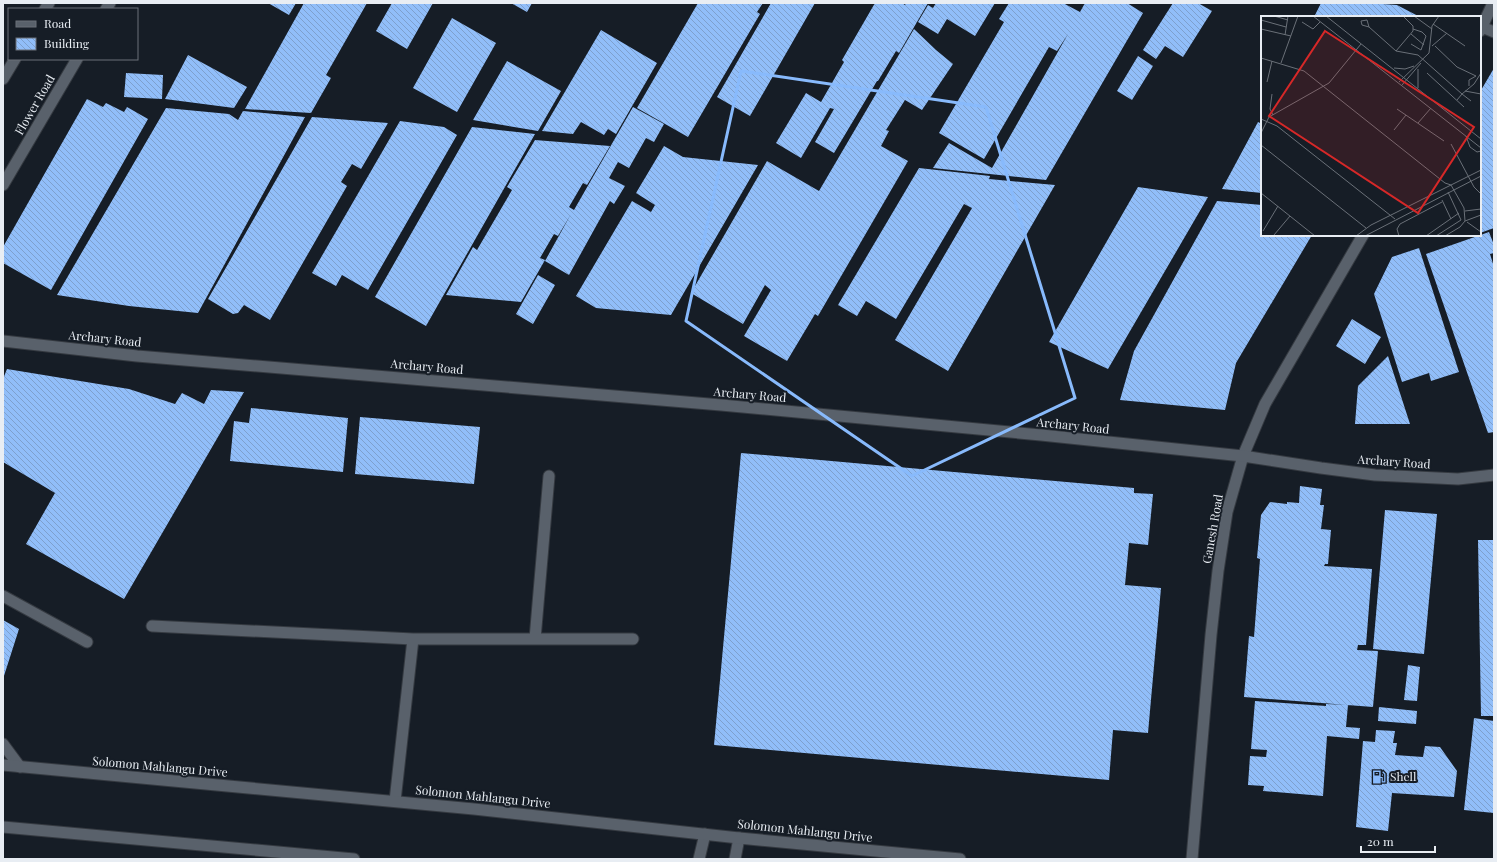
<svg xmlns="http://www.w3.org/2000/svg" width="1497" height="862" font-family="'Playfair Display',serif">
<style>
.building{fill:url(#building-back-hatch)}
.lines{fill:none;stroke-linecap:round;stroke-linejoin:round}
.service-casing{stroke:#353a41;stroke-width:13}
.minor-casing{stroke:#353a41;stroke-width:13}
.tertiary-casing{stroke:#353a41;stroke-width:13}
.secondary-casing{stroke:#353a41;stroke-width:13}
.service{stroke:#59616b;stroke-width:11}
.minor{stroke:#59616b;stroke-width:11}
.tertiary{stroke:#59616b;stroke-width:11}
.secondary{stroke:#59616b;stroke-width:11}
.marked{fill:none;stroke:#88bafc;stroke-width:3;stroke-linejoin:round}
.labels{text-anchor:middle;stroke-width:4;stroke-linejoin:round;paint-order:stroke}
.street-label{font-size:12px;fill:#e8edf3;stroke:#161d26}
.poi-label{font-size:12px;fill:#e8edf3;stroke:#161d26;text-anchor:start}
.inset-road{fill:none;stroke:#6a7078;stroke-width:1}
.view{fill:#d62828;fill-opacity:0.15;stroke:#d62828;stroke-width:2}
.inset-edge{fill:none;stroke:#e8edf3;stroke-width:2}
</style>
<defs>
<pattern id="building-back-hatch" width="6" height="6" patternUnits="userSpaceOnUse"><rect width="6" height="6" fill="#91bef9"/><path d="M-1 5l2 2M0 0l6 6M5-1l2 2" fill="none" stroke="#7ea0cd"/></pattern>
</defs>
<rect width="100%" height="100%" fill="#161d26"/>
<!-- building -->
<path class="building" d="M 268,3 L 296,3 L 289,15 Z
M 304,3 L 367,3 L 326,75 L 331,78 L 311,113 L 245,109 Z
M 392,3 L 433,3 L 407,49 L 376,31 Z
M 511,3 L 532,3 L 527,12 Z
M 698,3 L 763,3 L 757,12 L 760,14 L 688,137 L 637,108 Z
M 771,3 L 815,3 L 750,116 L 717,97 Z
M 875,3 L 902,3 L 905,5 L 906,3 L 928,3 L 899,53 L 896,51 L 878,81 L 877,81 L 834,153 L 815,142 L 834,109 L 830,108 L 801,158 L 776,143 L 806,93 L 821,102 L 844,62 L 842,60 Z
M 936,3 L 995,3 L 975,36 L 947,19 L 938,34 L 918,22 L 928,5 L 933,8 Z
M 1009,3 L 1063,3 L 1080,12 L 1085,3 L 1127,3 L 1143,13 L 1046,180 L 933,168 L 949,143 L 992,168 L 1068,34 L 1057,51 L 1049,47 L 984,159 L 939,133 L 1004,22 L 999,19 Z
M 1173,3 L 1198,3 L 1212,11 L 1183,57 L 1165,46 L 1156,59 L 1143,50 Z
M 1321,3 L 1368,3 L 1397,5 L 1420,17 L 1314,17 Z
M 452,18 L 496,43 L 457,112 L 413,88 Z
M 914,29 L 936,50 L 953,64 L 922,110 L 905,100 L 886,130 L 889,131 L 881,146 L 908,161 L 818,316 L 815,314 L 787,361 L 744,336 L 771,290 L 765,285 L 743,324 L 691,293 L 767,161 L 819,191 Z
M 601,30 L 657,63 L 616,134 L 608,129 L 604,135 L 581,122 L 573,134 L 542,131 Z
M 188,55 L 247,87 L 234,108 L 165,99 Z
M 1138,56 L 1153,66 L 1132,100 L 1117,91 Z
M 507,61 L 561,91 L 538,131 L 473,120 Z
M 1494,68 L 1494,228 L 1480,233 L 1480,92 Z
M 126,73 L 163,75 L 162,99 L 124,97 Z
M 87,99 L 103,107 L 106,103 L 124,112 L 127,107 L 148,119 L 51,290 L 3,263 L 3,247 Z
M 633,107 L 664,124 L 654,142 L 646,138 L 629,168 L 618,162 L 609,178 L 625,186 L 614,204 L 610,201 L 569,275 L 545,261 L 571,214 L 558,236 L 554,234 L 540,258 L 545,260 L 521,302 L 446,295 L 473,247 L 477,250 L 512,190 L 507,187 L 535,140 L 610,146 L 587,185 L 583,183 L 569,207 L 574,210 Z
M 166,108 L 229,114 L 238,120 L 243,111 L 305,117 L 198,313 L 129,306 L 57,295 Z
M 312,117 L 388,123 L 361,169 L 352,164 L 341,182 L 347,186 L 270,320 L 244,305 L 238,313 L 233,314 L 208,299 Z
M 400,121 L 444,127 L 457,135 L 368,290 L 342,275 L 336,286 L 312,273 Z
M 1258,122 L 1262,124 L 1262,193 L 1222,189 Z
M 472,127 L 535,134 L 426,326 L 375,297 Z
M 664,146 L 683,157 L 758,165 L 671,315 L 596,308 L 576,296 L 632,201 L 651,212 L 655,205 L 636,193 Z
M 919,168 L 990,176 L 989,179 L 1055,185 L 948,371 L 895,340 L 972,208 L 964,204 L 896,319 L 866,301 L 857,316 L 838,305 Z
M 1138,187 L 1208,197 L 1108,369 L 1049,342 Z
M 1217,201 L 1262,205 L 1262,235 L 1312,235 L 1236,363 L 1225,410 L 1120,400 L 1134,351 Z
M 1489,232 L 1494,245 L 1494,253 L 1490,254 L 1494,267 L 1494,432 L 1488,433 L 1426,254 Z
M 1419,248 L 1459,372 L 1431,381 L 1429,373 L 1402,382 L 1374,294 L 1392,257 Z
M 538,275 L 555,285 L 533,324 L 516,314 Z
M 1352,319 L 1381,337 L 1365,364 L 1336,346 Z
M 1388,356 L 1410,424 L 1355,424 L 1358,386 Z
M 7,369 L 129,389 L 175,404 L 182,393 L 204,404 L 211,390 L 244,392 L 124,599 L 26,544 L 55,493 L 3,462 L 3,379 Z
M 251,408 L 348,418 L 343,472 L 230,461 L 234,421 L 249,423 Z
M 360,417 L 480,427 L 474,484 L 355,474 Z
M 741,453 L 1134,488 L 1134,493 L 1153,494 L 1148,545 L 1129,543 L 1125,585 L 1161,588 L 1148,733 L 1113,730 L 1109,780 L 714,745 Z
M 1300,486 L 1322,489 L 1320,505 L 1324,505 L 1321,529 L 1331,530 L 1328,564 L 1325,564 L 1324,566 L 1372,569 L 1366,645 L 1358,645 L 1357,650 L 1378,651 L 1373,707 L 1244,697 L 1249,636 L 1254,637 L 1260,559 L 1257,558 L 1261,515 L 1270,502 L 1287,504 L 1287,502 L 1299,503 Z
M 1385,510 L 1437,514 L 1424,654 L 1373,649 Z
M 1478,540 L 1494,540 L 1494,716 L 1481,716 Z
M 3,620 L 19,629 L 3,679 Z
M 1408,665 L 1420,667 L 1417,701 L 1404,700 Z
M 1255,701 L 1326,706 L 1326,704 L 1348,705 L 1346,727 L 1360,728 L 1359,739 L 1327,736 L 1323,796 L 1263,791 L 1264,786 L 1248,785 L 1250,756 L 1266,757 L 1267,750 L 1251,749 Z
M 1379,707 L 1417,711 L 1416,724 L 1378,721 Z
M 1474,718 L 1494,721 L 1494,813 L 1464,810 Z
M 1376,730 L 1395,731 L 1393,743 L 1397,743 L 1395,755 L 1423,757 L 1425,746 L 1440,747 L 1457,771 L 1454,797 L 1392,793 L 1388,831 L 1356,827 L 1363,741 L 1375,742 Z"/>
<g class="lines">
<!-- service casing -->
<g class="service-casing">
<path id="service" d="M 1482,27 L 1494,32
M 3,596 L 87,642
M 152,626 L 413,639 L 633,639
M 535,639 L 549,476
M 3,744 L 20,767
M 395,801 L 413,639
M 699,859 L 705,834
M 735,859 L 739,838"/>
</g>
<!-- minor casing -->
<g class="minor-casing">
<path id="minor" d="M 1480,31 L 1493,3
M 1192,859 L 1211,635 L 1218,571 L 1227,512 L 1243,456 L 1265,404 L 1363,235"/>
</g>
<!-- tertiary casing -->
<g class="tertiary-casing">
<path id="tertiary" d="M 45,9 L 49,3
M 106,9 L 110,3
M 3,79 L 15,59
M 3,185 L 77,59
M 3,341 L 137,356 L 721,405 L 1041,435 L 1243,456 L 1321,468 L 1375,475 L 1458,479 L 1494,475"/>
</g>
<!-- secondary casing -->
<g class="secondary-casing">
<path id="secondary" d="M 3,765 L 474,809 L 739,838 L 960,859
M 3,827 L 354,859"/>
</g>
<!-- service -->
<use href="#service" class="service"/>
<!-- minor -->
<use href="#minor" class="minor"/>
<!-- tertiary -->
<use href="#tertiary" class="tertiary"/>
<!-- secondary -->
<use href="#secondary" class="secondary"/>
</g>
<!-- marked area -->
<path class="marked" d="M 741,71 L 986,107 L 1075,398 L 912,476 L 686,321 Z"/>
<!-- icons -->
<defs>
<g id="fuel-bare" transform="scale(1.08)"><path d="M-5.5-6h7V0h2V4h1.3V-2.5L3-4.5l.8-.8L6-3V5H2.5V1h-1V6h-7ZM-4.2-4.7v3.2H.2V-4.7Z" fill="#88bafc" stroke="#161d26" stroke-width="2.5" paint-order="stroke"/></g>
</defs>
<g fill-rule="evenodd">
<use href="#fuel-bare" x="1379" y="777"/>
</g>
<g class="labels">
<!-- street labels -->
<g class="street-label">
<text transform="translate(35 105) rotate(-60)" y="4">Flower Road</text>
<text transform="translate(105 339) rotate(6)" y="4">Archary Road</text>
<text transform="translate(427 367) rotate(5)" y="4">Archary Road</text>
<text transform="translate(750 395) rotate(5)" y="4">Archary Road</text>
<text transform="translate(1073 426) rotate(6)" y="4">Archary Road</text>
<text transform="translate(1394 462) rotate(4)" y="4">Archary Road</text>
<text transform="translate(1213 529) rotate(-80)" y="4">Ganesh Road</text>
<text transform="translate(160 767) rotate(5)" y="4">Solomon Mahlangu Drive</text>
<text transform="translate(483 797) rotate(6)" y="4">Solomon Mahlangu Drive</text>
<text transform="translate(805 831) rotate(6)" y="4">Solomon Mahlangu Drive</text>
</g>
<!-- poi labels -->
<g class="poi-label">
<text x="1390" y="781">Shell</text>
</g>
</g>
<!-- overview -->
<g transform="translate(1261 16)">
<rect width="220" height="220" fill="#161d26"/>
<path class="inset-road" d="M 13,0 L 27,4M 52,0 L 220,132M 65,0 L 220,123M 153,0 L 171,13M 0,4 L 25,11M 41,6 L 52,13 L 59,6M 172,8 L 204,30M 108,11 L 106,4 L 100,5 L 101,9 L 108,11 L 135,35 L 157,39 L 201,78 L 213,68 L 220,57M 0,13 L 30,20M 150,18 L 163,29M 24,19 L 27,0M 150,28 L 160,34 L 165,20 L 161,16 L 152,13M 171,30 L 186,17M 174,30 L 196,51 L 215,60M 135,35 L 152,15 L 152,10 L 142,0M 0,42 L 43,55 L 184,167 L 190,169 L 203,192 L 204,205 L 199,211 L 184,220M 20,47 L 37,0M 133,52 L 144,53 L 153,50M 157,53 L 157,72M 166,57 L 203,91M 6,66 L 11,45M 138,66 L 168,37 L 171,10 L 178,0M 141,69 L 160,47M 208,70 L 208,64 L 215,60M 204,75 L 220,78M 11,78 L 9,93 L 12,99M 196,84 L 201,78 L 210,85M 136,93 L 183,125M 0,103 L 16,110 L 134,203M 157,107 L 170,92M 133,114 L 145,99M 0,117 L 8,101 L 68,67 L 100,28M 205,120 L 209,131 L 216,136 L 220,135M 190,128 L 213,171 L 220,178M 0,129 L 105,212M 0,177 L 54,220M 181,184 L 190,203M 204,195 L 220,193M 204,205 L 220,199M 206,206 L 220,216M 2,215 L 17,190M 13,219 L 29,200M 95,220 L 110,209 L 220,154M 104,220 L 220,160M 138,220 L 136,213 L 139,208 L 181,186M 165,220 L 198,197M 175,220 L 200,204 L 187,176"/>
<path class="view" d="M 64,15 L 213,111 L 157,197 L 8,100 Z"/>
<rect width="220" height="220" class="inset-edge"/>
</g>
<!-- border -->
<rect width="1497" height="862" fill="none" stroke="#e8edf3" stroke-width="8"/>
<!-- legend -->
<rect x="8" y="8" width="130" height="52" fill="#161d26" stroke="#6a7078"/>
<rect x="16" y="21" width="20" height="6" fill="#59616b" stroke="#6a7078"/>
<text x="44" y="28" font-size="12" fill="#e8edf3">Road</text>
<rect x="16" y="38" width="20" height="12" fill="url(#building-back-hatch)" stroke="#6a7078"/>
<text x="44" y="48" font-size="12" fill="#e8edf3">Building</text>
<!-- scale -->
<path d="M1361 846v6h74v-6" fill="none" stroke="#e8edf3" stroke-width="2"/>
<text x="1367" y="846" font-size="12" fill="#e8edf3" stroke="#161d26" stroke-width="3" paint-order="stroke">20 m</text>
</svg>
